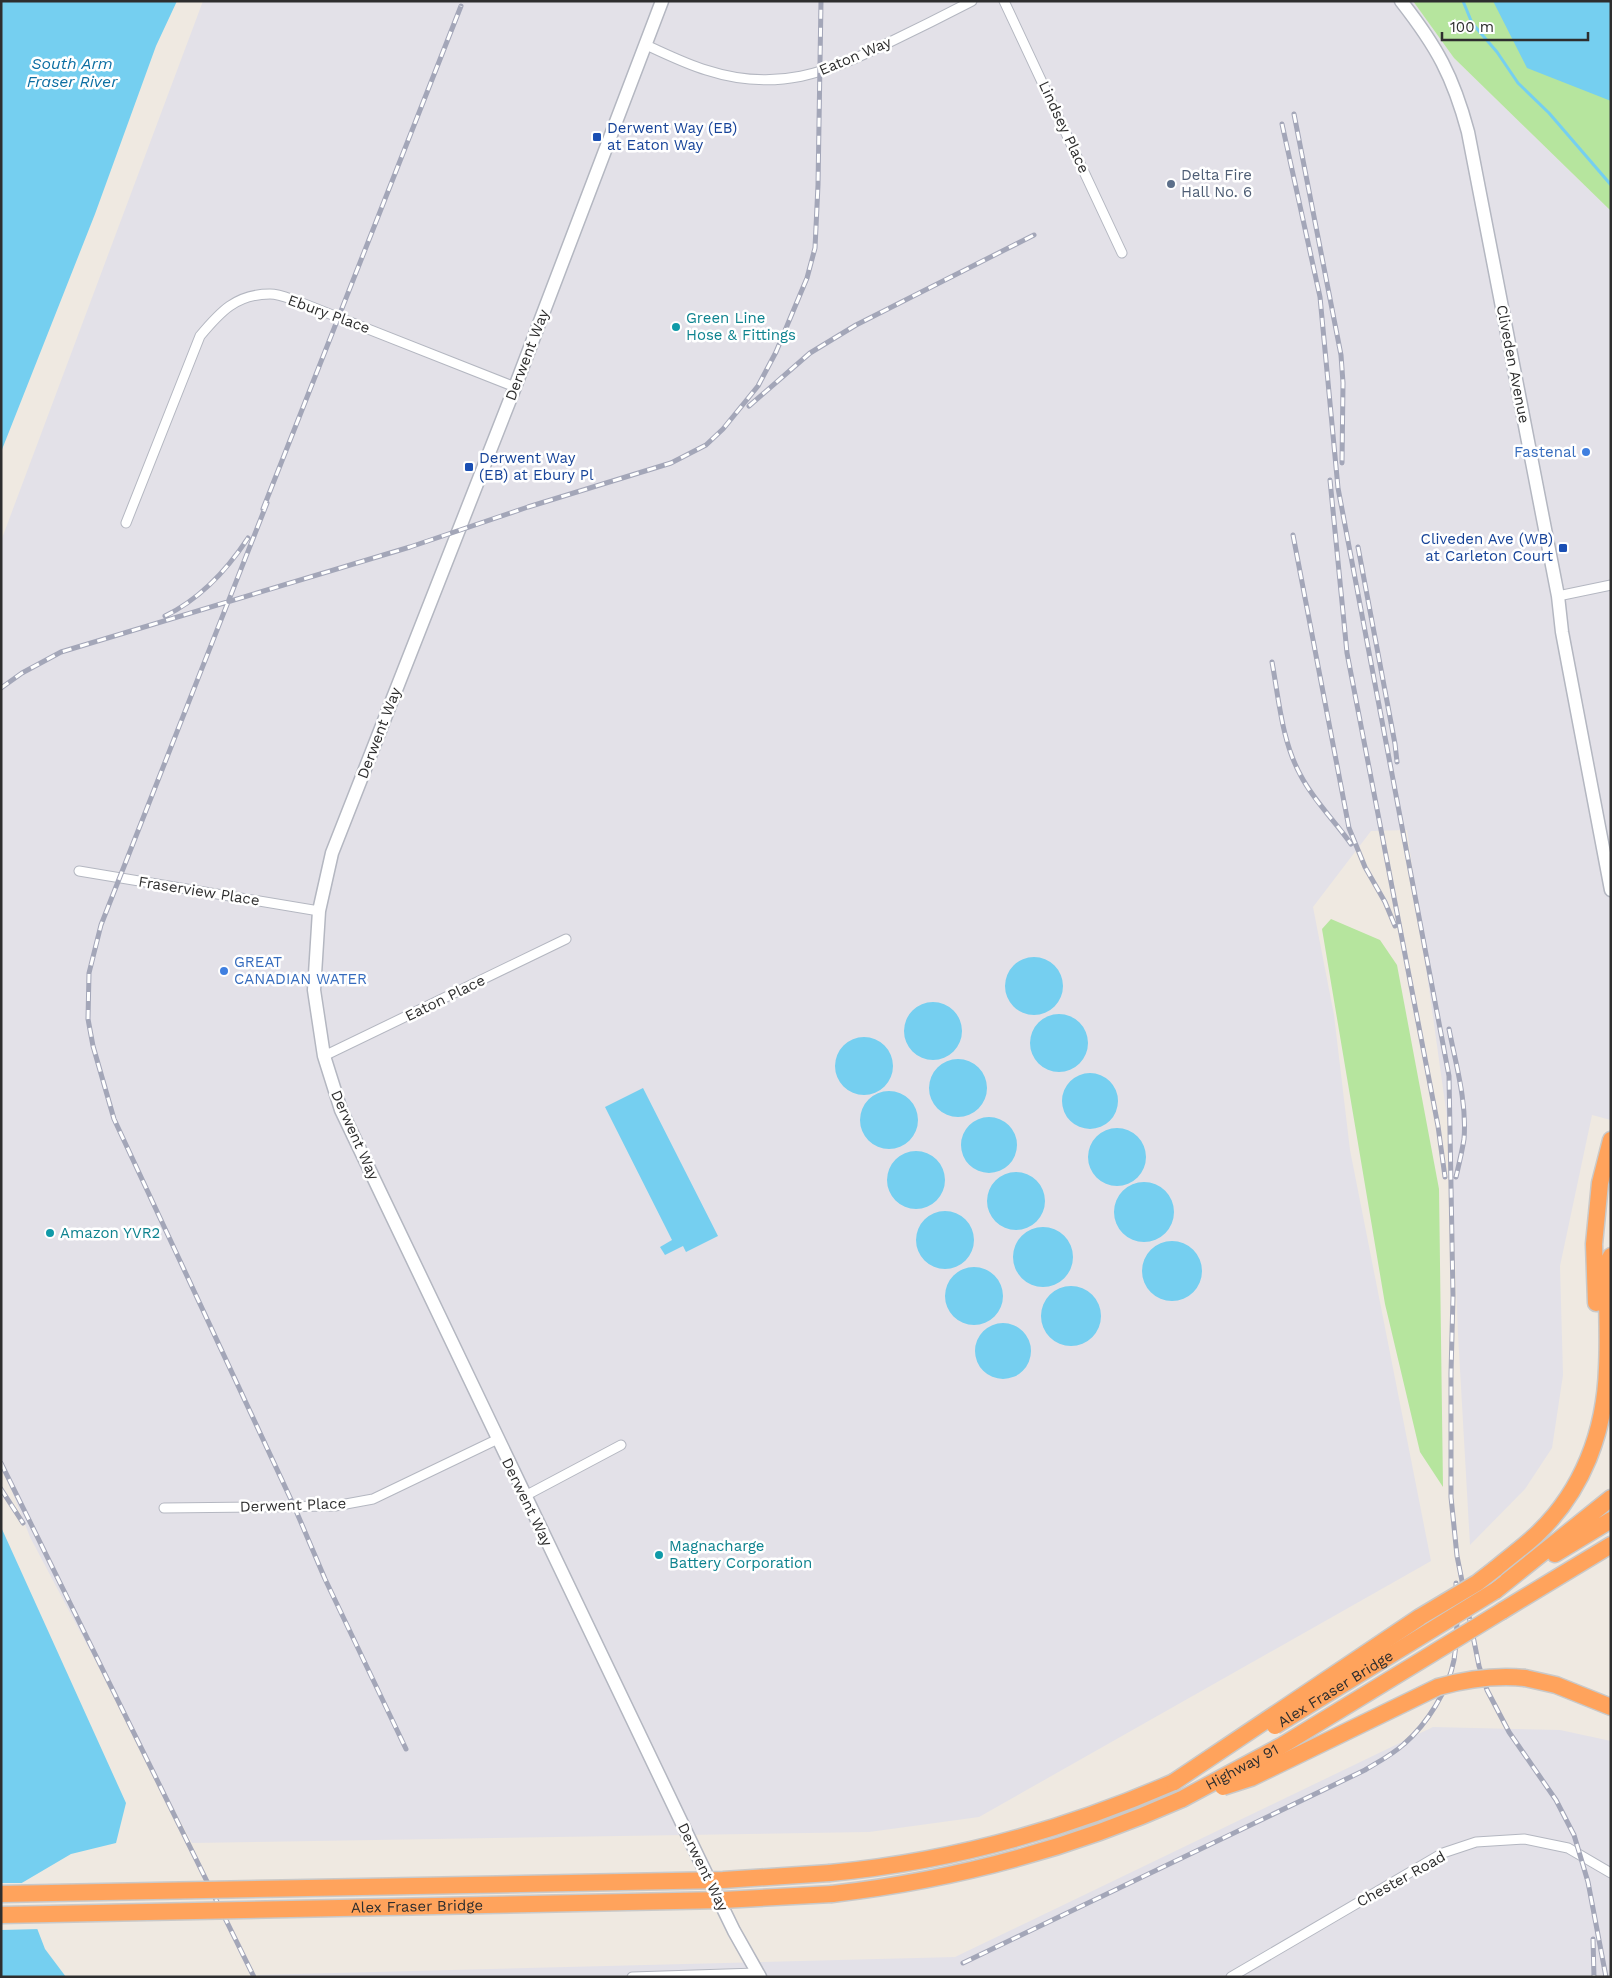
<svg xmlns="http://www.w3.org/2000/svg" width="1612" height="1978" font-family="'Work Sans',sans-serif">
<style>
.industrial{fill:#e3e1e8}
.green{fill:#b6e59e}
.water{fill:#75cff0}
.pier{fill:#efe9e1}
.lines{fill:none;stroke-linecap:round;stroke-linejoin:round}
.stream{stroke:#75cff0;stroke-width:3}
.street-casing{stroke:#b4b7c1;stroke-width:11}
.secondary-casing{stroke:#b4b7c1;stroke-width:15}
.highway-casing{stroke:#c9c9c9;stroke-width:19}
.street{stroke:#fff;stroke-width:9}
.secondary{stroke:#fff;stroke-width:12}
.highway{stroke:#ffa35c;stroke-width:16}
.rail-casing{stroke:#a3a6b8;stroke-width:5}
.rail{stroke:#fff;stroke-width:3;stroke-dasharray:9;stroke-linecap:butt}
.highway-bridge-casing{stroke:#c9c9c9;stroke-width:19;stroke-linecap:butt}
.highway-bridge{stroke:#ffa35c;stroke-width:16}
.transit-dot{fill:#1a4fb4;stroke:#fff;stroke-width:2}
.service-dot{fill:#5c6f8a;stroke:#fff;stroke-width:2}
.culture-dot{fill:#0f9aa8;stroke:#fff;stroke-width:2}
.shop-dot{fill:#3f7fe0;stroke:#fff;stroke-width:2}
.labels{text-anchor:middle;stroke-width:5;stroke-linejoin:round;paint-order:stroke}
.street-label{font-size:15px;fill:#2e2e2e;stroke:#fff}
.transit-label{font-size:15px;fill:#164399;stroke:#fff;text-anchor:start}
.service-label{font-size:15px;fill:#4e5e75;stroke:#fff;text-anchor:start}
.culture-label{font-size:15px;fill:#0d838f;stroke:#fff;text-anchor:start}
.shop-label{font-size:15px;fill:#366cbe;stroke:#fff;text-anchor:end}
.water-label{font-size:16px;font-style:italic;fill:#0d6fa3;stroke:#fff}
</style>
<rect width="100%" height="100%" fill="#efe9e1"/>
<!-- industrial -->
<path class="industrial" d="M 203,1 L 1413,1 L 1454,58 L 1611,211 L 1611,1120 L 1592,1115 L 1560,1266 L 1563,1375 L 1552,1448 L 1525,1489 L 1470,1545 L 1458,1334 L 1451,1146 L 1407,830 L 1371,831 L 1313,907 L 1334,1015 L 1350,1150 L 1431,1561 L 979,1817 L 869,1832 L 192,1843 L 30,1537 L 1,1463 L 1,541 Z
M 1433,1727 L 1560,1730 L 1611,1741 L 1611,1977 L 259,1977 L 258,1975 L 955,1957 Z"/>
<!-- green -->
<path class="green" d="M 1413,1 L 1585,1 L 1611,38 L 1611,211 L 1454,58 Z
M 1331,919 L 1380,940 L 1397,965 L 1439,1189 L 1443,1487 L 1420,1452 L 1385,1304 L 1322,929 Z"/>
<!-- water -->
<path class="water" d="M 1,1 L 177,1 L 156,46 L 95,214 L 1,452 Z
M 1493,1 L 1611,1 L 1611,101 L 1527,68 Z
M1005 986a29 29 0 1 1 58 0a29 29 0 1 1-58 0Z
M904 1031a29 29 0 1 1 58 0a29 29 0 1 1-58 0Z
M1030 1043a29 29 0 1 1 58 0a29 29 0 1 1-58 0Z
M835 1066a29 29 0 1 1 58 0a29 29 0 1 1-58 0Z
M929 1088a29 29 0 1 1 58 0a29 29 0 1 1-58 0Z
M1062 1101a28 28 0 1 1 56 0a28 28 0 1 1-56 0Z
M 643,1088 L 718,1236 L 686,1252 L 683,1246 L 665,1255 L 660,1247 L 672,1240 L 605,1107 Z
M860 1120a29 29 0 1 1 58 0a29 29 0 1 1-58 0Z
M961 1145a28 28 0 1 1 56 0a28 28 0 1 1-56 0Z
M1088 1157a29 29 0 1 1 58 0a29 29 0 1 1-58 0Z
M887 1180a29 29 0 1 1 58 0a29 29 0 1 1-58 0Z
M987 1201a29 29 0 1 1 58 0a29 29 0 1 1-58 0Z
M1114 1212a30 30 0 1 1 60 0a30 30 0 1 1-60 0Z
M916 1240a29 29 0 1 1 58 0a29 29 0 1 1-58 0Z
M1013 1257a30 30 0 1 1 60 0a30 30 0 1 1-60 0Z
M1142 1271a30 30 0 1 1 60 0a30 30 0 1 1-60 0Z
M945 1296a29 29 0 1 1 58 0a29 29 0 1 1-58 0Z
M1041 1316a30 30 0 1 1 60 0a30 30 0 1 1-60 0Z
M975 1351a28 28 0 1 1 56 0a28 28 0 1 1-56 0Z
M 1,1527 L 126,1803 L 116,1843 L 71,1854 L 20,1884 L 45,1949 L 66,1977 L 1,1977 Z"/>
<!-- pier -->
<path class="pier" d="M 1,1883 L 27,1883 L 23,1885 L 40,1929 L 1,1930 Z"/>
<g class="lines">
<!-- stream -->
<path class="stream" d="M 1463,1 L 1472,23 L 1497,52 L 1518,83 L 1549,113 L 1611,185"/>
<!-- street casing -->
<g class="street-casing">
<path id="street" d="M 1004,1 L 1122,253
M 646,45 C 666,54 686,64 706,70 C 777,93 827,73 890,42 C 917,29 945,15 972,1
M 126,523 L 200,336 C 220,312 236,294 270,294 C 279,294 288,298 297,301 L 515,387
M 1558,596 L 1611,585
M 79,871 L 319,911
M 324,1056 L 566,939
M 525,1496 L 621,1445
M 164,1508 L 335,1506 L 373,1499 L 498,1439
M 632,1977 L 757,1973
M 1231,1977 L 1443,1853 L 1476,1842 L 1524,1839 L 1568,1848 L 1611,1873"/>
</g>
<!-- secondary casing -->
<g class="secondary-casing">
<path id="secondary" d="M 662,1 L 515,387 L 332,853 L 319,911 L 314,990 L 324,1056 L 341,1110 L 700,1861 L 734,1931 L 760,1977
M 1401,1 C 1437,47 1453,76 1468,132 L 1558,596 L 1562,632 L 1611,890"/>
</g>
<!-- highway casing -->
<g class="highway-casing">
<path id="highway" d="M 1596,1303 L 1594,1244 L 1600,1183 L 1611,1140
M 1555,1554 L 1611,1520
M 1495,1569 C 1508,1558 1523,1547 1536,1535 C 1583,1491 1605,1431 1607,1368 C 1609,1333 1606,1299 1607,1265 L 1611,1256
M 1495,1591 L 1611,1498
M 1502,1611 L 1611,1545
M 1525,1678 L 1556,1685 L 1611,1707
M 830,1873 C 949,1862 1064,1830 1174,1782
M 832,1894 C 954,1880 1070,1849 1182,1799"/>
</g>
<!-- street -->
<use href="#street" class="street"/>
<!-- secondary -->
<use href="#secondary" class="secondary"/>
<!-- highway -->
<use href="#highway" class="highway"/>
<!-- rail casing -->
<g class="rail-casing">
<path id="rail" d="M 1294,114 L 1341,355 L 1343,383 L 1342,463
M 1282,124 L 1320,297 L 1338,488 L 1449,1076 L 1453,1296 L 1451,1373 L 1451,1497 L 1457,1556 L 1479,1666 L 1487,1690 L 1509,1732 L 1556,1800 L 1574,1835 L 1588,1882 L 1606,1977
M 749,406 L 810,353 L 856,325 L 1034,235
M 1330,480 L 1347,653 L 1438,1126 L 1445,1177
M 267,503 L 101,925 L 89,973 L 88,1019 L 93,1046 L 114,1119 L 294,1506 L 325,1579 L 406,1749
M 263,509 L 461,6
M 1293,535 L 1349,828 L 1365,867 L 1385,902 L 1395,926
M 1358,547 L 1395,744 L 1397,762
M 165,616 C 200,599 227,570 248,538
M 1272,662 C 1279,700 1282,742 1301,776 C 1314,801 1335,821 1351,844
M 1,688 L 22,673 L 61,652 L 410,547 L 528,507 L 671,463 L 706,445 L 723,429 L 758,386 L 776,352 L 807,278 L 815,248 L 818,185 L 821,1
M 1449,1029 C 1456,1065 1467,1102 1464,1139 C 1462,1152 1459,1164 1456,1177
M 1,1463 L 254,1977
M 1,1489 L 23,1523
M 1593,1939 L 1594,1977
M 963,1963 L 1365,1770 C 1378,1762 1392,1755 1404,1744 C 1427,1724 1448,1691 1454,1660 C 1458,1634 1457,1609 1456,1583"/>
</g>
<!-- rail -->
<use href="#rail" class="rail"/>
<!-- highway-bridge casing -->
<g class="highway-bridge-casing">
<g id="highway-bridge">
<path id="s1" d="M 1275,1726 L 1495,1591"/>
<path d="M 1174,1782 L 1420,1617 L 1477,1583 L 1495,1569"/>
<path d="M 1223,1787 L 1251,1778 L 1438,1687 C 1467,1679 1495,1675 1525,1678"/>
<path id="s2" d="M 1182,1799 L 1281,1746 L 1502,1611"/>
<path d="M 1,1894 L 723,1880 L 830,1873"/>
<path id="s3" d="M 1,1915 L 723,1900 L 832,1894"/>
</g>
</g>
<!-- highway-bridge -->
<use href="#highway-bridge" class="highway-bridge"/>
</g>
<!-- markers -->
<g class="transit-dot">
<rect x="592" y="132" width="10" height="10" rx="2.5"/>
<rect x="464" y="462" width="10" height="10" rx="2.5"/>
<rect x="1558" y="543" width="10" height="10" rx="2.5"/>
</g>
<circle class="service-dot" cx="1171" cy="184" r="5"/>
<g class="culture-dot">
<circle cx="676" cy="327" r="5"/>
<circle cx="50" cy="1233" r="5"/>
<circle cx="659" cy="1555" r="5"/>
</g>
<g class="shop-dot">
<circle cx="1586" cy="452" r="5"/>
<circle cx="224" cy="971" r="5"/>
</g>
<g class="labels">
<!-- street labels -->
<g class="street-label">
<text transform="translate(855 56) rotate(-23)" y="5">Eaton Way</text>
<text transform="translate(1064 127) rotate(65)" y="5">Lindsey Place</text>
<text transform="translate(329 314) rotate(20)" y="5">Ebury Place</text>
<text transform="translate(527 355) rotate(-69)" y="5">Derwent Way</text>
<text transform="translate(1513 364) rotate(79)" y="5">Cliveden Avenue</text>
<text transform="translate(379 733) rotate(-69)" y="5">Derwent Way</text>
<text transform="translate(199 891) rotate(9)" y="5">Fraserview Place</text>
<text transform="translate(445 998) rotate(-26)" y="5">Eaton Place</text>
<text transform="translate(355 1135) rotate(66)" y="5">Derwent Way</text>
<text transform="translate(527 1502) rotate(64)" y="5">Derwent Way</text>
<text transform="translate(293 1505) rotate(-2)" y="5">Derwent Place</text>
<text dy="5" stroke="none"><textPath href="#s1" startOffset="71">Alex Fraser Bridge</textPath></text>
<text dy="5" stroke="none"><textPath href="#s2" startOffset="68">Highway 91</textPath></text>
<text transform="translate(703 1867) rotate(64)" y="5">Derwent Way</text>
<text transform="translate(1401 1879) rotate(-29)" y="5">Chester Road</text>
<text dy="5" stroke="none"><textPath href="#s3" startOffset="416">Alex Fraser Bridge</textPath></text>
</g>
<!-- transit labels -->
<g class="transit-label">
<text x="607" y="133">Derwent Way (EB)<tspan x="607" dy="17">at Eaton Way</tspan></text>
<text x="479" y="463">Derwent Way<tspan x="479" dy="17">(EB) at Ebury Pl</tspan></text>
<text x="1553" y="544" text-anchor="end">Cliveden Ave (WB)<tspan x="1553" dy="17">at Carleton Court</tspan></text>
</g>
<!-- service labels -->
<g class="service-label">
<text x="1181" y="180">Delta Fire<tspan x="1181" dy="17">Hall No. 6</tspan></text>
</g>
<!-- culture labels -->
<g class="culture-label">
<text x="686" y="323">Green Line<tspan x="686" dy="17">Hose &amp; Fittings</tspan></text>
<text x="60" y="1238">Amazon YVR2</text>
<text x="669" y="1551">Magnacharge<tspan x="669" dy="17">Battery Corporation</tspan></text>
</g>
<!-- shop labels -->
<g class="shop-label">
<text x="1576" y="457">Fastenal</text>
<text x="234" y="967" text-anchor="start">GREAT<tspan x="234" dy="17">CANADIAN WATER</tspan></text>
</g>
<!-- water labels -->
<g class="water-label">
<text x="72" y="69">South Arm<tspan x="72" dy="18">Fraser River</tspan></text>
</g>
</g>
<!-- border -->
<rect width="1612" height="1978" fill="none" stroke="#2e2e2e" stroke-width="5"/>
<!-- scale -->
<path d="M1442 32v8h146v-8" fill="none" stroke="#2e2e2e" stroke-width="2.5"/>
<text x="1450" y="32" font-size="15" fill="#2e2e2e" stroke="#ffffff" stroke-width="4" paint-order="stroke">100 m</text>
</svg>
